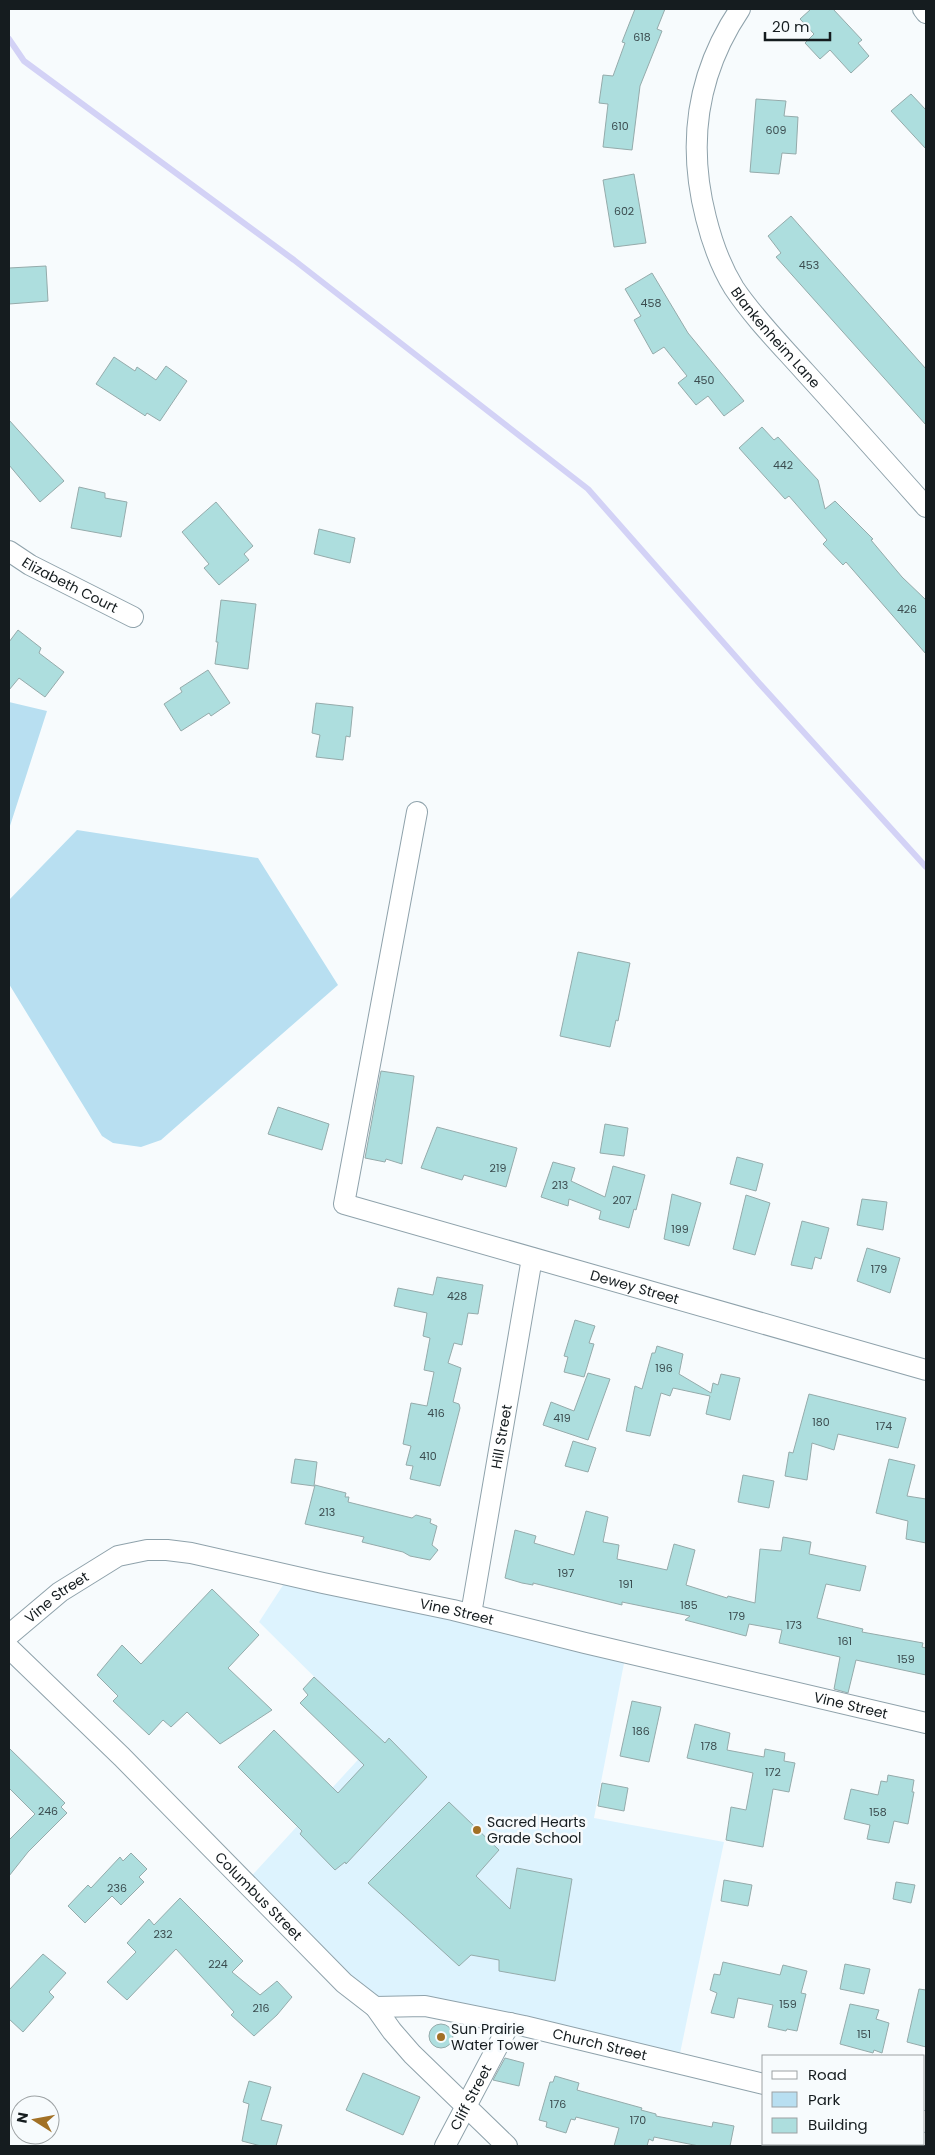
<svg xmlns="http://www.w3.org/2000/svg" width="935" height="2155" font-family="Poppins,sans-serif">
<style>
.built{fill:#ddf3fe}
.green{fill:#b8dff1}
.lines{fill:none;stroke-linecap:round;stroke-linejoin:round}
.stream{stroke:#d3d2f6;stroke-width:6}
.building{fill:#addede;stroke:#95abab}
.street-casing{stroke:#8fa2ab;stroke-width:22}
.street{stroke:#fff;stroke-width:20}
.poi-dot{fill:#a27126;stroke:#f7fbfd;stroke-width:2}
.labels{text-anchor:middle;stroke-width:5;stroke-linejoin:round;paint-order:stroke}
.number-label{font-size:11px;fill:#3b4c4f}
.street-label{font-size:14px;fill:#151c1f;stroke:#f7fbfd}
.poi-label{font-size:14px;fill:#151c1f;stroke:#f7fbfd;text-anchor:start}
</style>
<rect width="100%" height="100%" fill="#f7fbfd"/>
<!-- built -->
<path class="built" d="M 289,1576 L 626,1653 L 594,1818 L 724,1842 L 678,2063 L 637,2053 L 375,2007 L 245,1883 L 377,1739 L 259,1622 Z"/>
<!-- green -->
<path class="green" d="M 9,702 L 47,711 L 9,829 Z
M 77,830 L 258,858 L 338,985 L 161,1140 L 141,1147 L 113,1143 L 102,1136 L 9,984 L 9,900 Z"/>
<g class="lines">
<!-- stream -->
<path class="stream" d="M 9,39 L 24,61 L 294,260 L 588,489 L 759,683 L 926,867"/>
</g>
<!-- building -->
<path class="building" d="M 635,9 L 665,9 L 657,29 L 662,31 L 640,86 L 632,150 L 603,147 L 608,104 L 599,103 L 603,75 L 613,76 L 625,43 L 622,42 Z
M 811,9 L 833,9 L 862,40 L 858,43 L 869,56 L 851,73 L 830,50 L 820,59 L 805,43 L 814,34 L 800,19 Z
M 911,94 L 926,110 L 926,149 L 891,111 Z
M 756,99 L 786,101 L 784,116 L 798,117 L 796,154 L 782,153 L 779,174 L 750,172 Z
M 634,174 L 646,243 L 614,247 L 603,180 Z
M 791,216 L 926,369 L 926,425 L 776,257 L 781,253 L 768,236 Z
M 46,266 L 48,301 L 9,304 L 9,268 Z
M 652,273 L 688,333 L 744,401 L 724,416 L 708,396 L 696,405 L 678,383 L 687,376 L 664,347 L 653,354 L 634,320 L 641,316 L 625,289 Z
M 114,357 L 135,371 L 137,367 L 156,380 L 166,366 L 187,381 L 160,421 L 147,413 L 145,416 L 144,415 L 96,384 Z
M 9,420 L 64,481 L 40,502 L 9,465 Z
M 762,427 L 774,440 L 778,437 L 818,480 L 825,509 L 835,501 L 873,539 L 871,540 L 902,577 L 926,600 L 926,654 L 846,562 L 843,565 L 823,544 L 827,540 L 789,496 L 785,499 L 739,448 Z
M 79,487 L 105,493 L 105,498 L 127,502 L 121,537 L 71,528 Z
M 216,502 L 253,546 L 244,554 L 249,560 L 219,585 L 204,568 L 209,564 L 182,532 Z
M 319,529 L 355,538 L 350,563 L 314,554 Z
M 221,600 L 256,604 L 248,669 L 215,664 L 218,642 L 216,642 Z
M 18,630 L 41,648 L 39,653 L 64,672 L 45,697 L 19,678 L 9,690 L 9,642 Z
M 208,670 L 230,703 L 211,716 L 209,713 L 181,731 L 164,704 L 182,692 L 180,688 Z
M 316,703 L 353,707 L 350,737 L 346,736 L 343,760 L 316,757 L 320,735 L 312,733 Z
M 578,952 L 630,963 L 618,1021 L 616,1020 L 610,1047 L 560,1036 Z
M 381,1071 L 414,1076 L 402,1164 L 386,1159 L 385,1162 L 365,1158 Z
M 278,1107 L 329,1124 L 322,1150 L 268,1134 Z
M 605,1124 L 628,1128 L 624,1156 L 600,1153 Z
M 437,1127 L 517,1148 L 506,1187 L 464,1175 L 462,1180 L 421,1168 Z
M 737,1157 L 763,1164 L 756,1191 L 730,1184 Z
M 553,1162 L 575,1168 L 571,1181 L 605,1197 L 613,1166 L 645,1175 L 636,1210 L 634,1209 L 629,1228 L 599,1219 L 601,1211 L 569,1199 L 568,1206 L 541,1197 Z
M 672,1194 L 701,1203 L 689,1246 L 664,1239 Z
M 746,1195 L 770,1203 L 755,1255 L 733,1249 Z
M 862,1199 L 887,1202 L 883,1230 L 857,1225 Z
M 802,1221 L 829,1228 L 821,1259 L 815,1257 L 812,1269 L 791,1265 Z
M 867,1248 L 900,1258 L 890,1293 L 857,1281 Z
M 437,1277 L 483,1285 L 478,1314 L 468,1313 L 462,1345 L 454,1343 L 448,1363 L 461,1368 L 453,1402 L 459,1404 L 460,1408 L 440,1486 L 410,1479 L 413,1466 L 406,1465 L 411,1446 L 403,1444 L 411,1403 L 427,1406 L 434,1372 L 424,1370 L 430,1338 L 423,1336 L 427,1313 L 394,1306 L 398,1288 L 433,1295 Z
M 575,1320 L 595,1326 L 589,1343 L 594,1344 L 584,1377 L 564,1372 L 568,1357 L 564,1356 Z
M 657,1346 L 683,1354 L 679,1374 L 711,1393 L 713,1383 L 718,1385 L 721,1374 L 740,1378 L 730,1420 L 706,1414 L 710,1396 L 673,1388 L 670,1396 L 661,1393 L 650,1436 L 626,1431 L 635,1386 L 642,1389 L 652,1353 L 655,1353 Z
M 588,1373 L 610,1379 L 588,1440 L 543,1425 L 551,1402 L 574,1411 Z
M 809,1394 L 906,1418 L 898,1448 L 838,1434 L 834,1450 L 812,1443 L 807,1480 L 785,1476 L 789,1452 L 793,1453 Z
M 573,1441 L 596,1448 L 588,1472 L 565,1466 Z
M 295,1459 L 317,1462 L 314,1486 L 291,1483 Z
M 889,1459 L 915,1465 L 907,1496 L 926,1499 L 926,1543 L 906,1539 L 908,1521 L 876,1513 Z
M 743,1475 L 774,1481 L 769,1508 L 738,1502 Z
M 315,1485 L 346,1493 L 345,1497 L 349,1497 L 348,1502 L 412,1518 L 416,1515 L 431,1519 L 430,1523 L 437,1526 L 432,1545 L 438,1550 L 430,1560 L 410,1556 L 403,1552 L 362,1542 L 364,1537 L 305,1524 Z
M 586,1511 L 608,1517 L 603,1542 L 619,1545 L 617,1559 L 667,1570 L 674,1544 L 695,1550 L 686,1585 L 727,1598 L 728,1596 L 755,1603 L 760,1549 L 781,1551 L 783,1537 L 811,1542 L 809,1554 L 866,1566 L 860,1591 L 826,1584 L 817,1618 L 863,1629 L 862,1632 L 923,1643 L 922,1647 L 926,1648 L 926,1675 L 856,1660 L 848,1693 L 834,1689 L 840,1657 L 779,1643 L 782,1630 L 749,1624 L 746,1636 L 685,1620 L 690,1616 L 622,1602 L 622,1605 L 533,1583 L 533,1585 L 522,1583 L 505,1578 L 515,1530 L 536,1536 L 534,1543 L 574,1555 Z
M 212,1589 L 259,1635 L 228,1668 L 272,1710 L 220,1744 L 187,1712 L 171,1727 L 163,1720 L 149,1735 L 113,1701 L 118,1696 L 97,1675 L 122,1645 L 141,1664 Z
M 314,1677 L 385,1743 L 389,1738 L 427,1777 L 346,1864 L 345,1862 L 335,1870 L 300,1834 L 302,1831 L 238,1767 L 274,1730 L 338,1793 L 364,1765 L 300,1703 L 308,1695 L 303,1689 Z
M 632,1701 L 661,1707 L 649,1762 L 620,1756 Z
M 695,1724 L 730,1733 L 727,1750 L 764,1757 L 765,1749 L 785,1753 L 784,1761 L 795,1763 L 789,1792 L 773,1789 L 763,1847 L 726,1840 L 731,1807 L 746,1810 L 753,1773 L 687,1758 Z
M 9,1748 L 65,1803 L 61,1807 L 67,1813 L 28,1852 L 9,1876 L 9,1840 L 35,1814 L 9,1788 Z
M 888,1775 L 914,1780 L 912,1792 L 914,1792 L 908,1824 L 894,1821 L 889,1843 L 867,1839 L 870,1825 L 844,1819 L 851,1789 L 878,1795 L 881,1781 L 887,1782 Z
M 602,1783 L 628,1788 L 624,1811 L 598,1806 Z
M 449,1802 L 499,1850 L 476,1876 L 510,1909 L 517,1868 L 572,1879 L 555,1981 L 499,1971 L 499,1960 L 471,1955 L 459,1966 L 368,1883 Z
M 131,1853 L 147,1869 L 139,1877 L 144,1882 L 121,1905 L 112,1896 L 85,1923 L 68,1906 L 88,1885 L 91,1888 L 120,1857 L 123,1861 Z
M 724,1880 L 752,1885 L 748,1906 L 721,1901 Z
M 896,1882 L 915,1885 L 911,1903 L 893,1899 Z
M 180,1898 L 243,1961 L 232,1972 L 260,1995 L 277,1981 L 292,1997 L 277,2015 L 254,2036 L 231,2015 L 234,2012 L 176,1949 L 127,2000 L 107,1982 L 136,1952 L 127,1943 L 149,1919 L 154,1925 Z
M 43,1954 L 66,1973 L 49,1992 L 54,1997 L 23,2032 L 9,2019 L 9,1990 Z
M 723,1962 L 780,1975 L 783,1965 L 807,1971 L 801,1993 L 806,1994 L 797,2031 L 787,2029 L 786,2031 L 768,2027 L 773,2005 L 738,1998 L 734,2018 L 711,2013 L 717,1993 L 710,1990 L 714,1974 L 720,1975 Z
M 845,1964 L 870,1969 L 864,1994 L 840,1989 Z
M 919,1989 L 926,1990 L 926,2047 L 907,2042 Z
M 850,2004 L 879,2010 L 876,2019 L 889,2023 L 882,2053 L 874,2050 L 873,2053 L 840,2044 Z
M429 2036a12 12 0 1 1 24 0a12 12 0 1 1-24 0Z
M 505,2058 L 524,2063 L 519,2086 L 493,2080 Z
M 363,2073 L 420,2097 L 403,2135 L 346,2110 Z
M 555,2076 L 579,2083 L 577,2090 L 642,2108 L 641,2110 L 656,2114 L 656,2116 L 712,2127 L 713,2122 L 734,2126 L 730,2146 L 699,2146 L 654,2137 L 653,2141 L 649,2139 L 647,2146 L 614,2146 L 619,2128 L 576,2117 L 575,2120 L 571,2119 L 566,2133 L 546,2127 L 547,2122 L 539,2120 L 550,2082 L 553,2082 Z
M 249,2081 L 271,2087 L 261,2120 L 282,2125 L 276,2146 L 261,2146 L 242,2141 L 249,2104 L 243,2102 Z"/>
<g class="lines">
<!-- street casing -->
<g class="street-casing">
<g id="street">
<path id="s1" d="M 740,9 C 697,73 687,144 706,218 C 712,242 721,267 734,288 C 754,318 781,345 805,372 C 846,417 886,462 926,507"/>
<path d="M 923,9 L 926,13"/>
<path id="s2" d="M 9,551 L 30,565 L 133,617"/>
<path id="s3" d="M 417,812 L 344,1204 L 926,1370"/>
<path id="s4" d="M 471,1614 L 532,1258"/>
<path id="s5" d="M 9,1635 L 60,1592 L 118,1556 L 147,1550 L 167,1550 L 191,1553 L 323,1583 L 453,1610 L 585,1643 L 926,1723"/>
<path id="s6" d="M 9,1648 L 122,1757 L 344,1983 L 375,2007 L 392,2031 L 412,2054 L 507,2146"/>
<path id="s7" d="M 375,2007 L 425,2006 L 524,2026 L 764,2084"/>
<path d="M 924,2121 L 926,2122"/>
<path id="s8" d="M 445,2146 L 510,2023"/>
</g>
</g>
<!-- street -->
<use href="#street" class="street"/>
</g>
<!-- markers -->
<g class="poi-dot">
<circle cx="477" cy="1830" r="5"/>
<circle cx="441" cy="2037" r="5"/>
</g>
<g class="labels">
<!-- number labels -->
<g class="number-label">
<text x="642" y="41">618</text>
<text x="620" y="130">610</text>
<text x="776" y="134">609</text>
<text x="624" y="215">602</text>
<text x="809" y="269">453</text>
<text x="651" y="307">458</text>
<text x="704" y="384">450</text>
<text x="783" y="469">442</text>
<text x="907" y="613">426</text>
<text x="498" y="1172">219</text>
<text x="560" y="1189">213</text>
<text x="622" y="1204">207</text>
<text x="680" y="1233">199</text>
<text x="879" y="1273">179</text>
<text x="457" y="1300">428</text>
<text x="664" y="1372">196</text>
<text x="436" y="1417">416</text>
<text x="562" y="1422">419</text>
<text x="821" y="1426">180</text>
<text x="884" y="1430">174</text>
<text x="428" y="1460">410</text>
<text x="327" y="1516">213</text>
<text x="566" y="1577">197</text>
<text x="626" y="1588">191</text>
<text x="689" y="1609">185</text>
<text x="737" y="1620">179</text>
<text x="794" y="1629">173</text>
<text x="845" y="1645">161</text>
<text x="906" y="1663">159</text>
<text x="641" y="1735">186</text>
<text x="709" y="1750">178</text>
<text x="773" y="1776">172</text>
<text x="48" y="1815">246</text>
<text x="878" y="1816">158</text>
<text x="117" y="1892">236</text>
<text x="163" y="1938">232</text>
<text x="218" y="1968">224</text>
<text x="788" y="2008">159</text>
<text x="261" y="2012">216</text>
<text x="864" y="2038">151</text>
<text x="558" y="2108">176</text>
<text x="638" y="2124">170</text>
</g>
<!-- street labels -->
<g class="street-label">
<text dy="5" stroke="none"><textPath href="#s1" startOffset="359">Blankenheim Lane</textPath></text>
<text dy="5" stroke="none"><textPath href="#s2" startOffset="70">Elizabeth Court</textPath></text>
<text dy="5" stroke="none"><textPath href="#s3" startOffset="701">Dewey Street</textPath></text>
<text dy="5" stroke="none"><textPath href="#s4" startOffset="180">Hill Street</textPath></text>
<text dy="5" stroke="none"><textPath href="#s5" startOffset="61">Vine Street</textPath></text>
<text dy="5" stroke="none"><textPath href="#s5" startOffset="481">Vine Street</textPath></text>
<text dy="5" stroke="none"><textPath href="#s5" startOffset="886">Vine Street</textPath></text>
<text dy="5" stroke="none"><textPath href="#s6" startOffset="352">Columbus Street</textPath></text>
<text dy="5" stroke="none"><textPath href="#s7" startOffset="229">Church Street</textPath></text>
<text dy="5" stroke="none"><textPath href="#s8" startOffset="55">Cliff Street</textPath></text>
</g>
<!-- poi labels -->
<g class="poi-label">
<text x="487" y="1827">Sacred Hearts<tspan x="487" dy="16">Grade School</tspan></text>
<text x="451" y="2034">Sun Prairie<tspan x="451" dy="16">Water Tower</tspan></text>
</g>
</g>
<!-- border -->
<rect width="935" height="2155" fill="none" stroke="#151c1f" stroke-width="20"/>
<!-- legend -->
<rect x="762" y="2055" width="162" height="90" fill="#f7fbfd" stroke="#9da2a4"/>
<rect x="772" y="2071" width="25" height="8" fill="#ffffff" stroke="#9da2a4"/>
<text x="808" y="2080" font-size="15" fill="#151c1f">Road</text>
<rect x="772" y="2092" width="25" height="15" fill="#b8dff1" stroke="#9da2a4"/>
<text x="808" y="2105" font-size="15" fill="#151c1f">Park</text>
<rect x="772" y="2118" width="25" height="15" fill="#addede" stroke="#9da2a4"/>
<text x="808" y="2130" font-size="15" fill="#151c1f">Building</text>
<!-- north arrow -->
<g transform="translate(35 2120) rotate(281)"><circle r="24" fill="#f7fbfd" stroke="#9da2a4"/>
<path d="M0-4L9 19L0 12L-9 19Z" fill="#a27126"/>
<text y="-8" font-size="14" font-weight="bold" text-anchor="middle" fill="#151c1f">N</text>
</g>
<!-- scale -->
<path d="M765 32v8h65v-8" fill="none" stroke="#151c1f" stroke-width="2.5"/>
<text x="772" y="32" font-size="15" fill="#151c1f" stroke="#f7fbfd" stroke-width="4" paint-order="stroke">20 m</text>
</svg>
